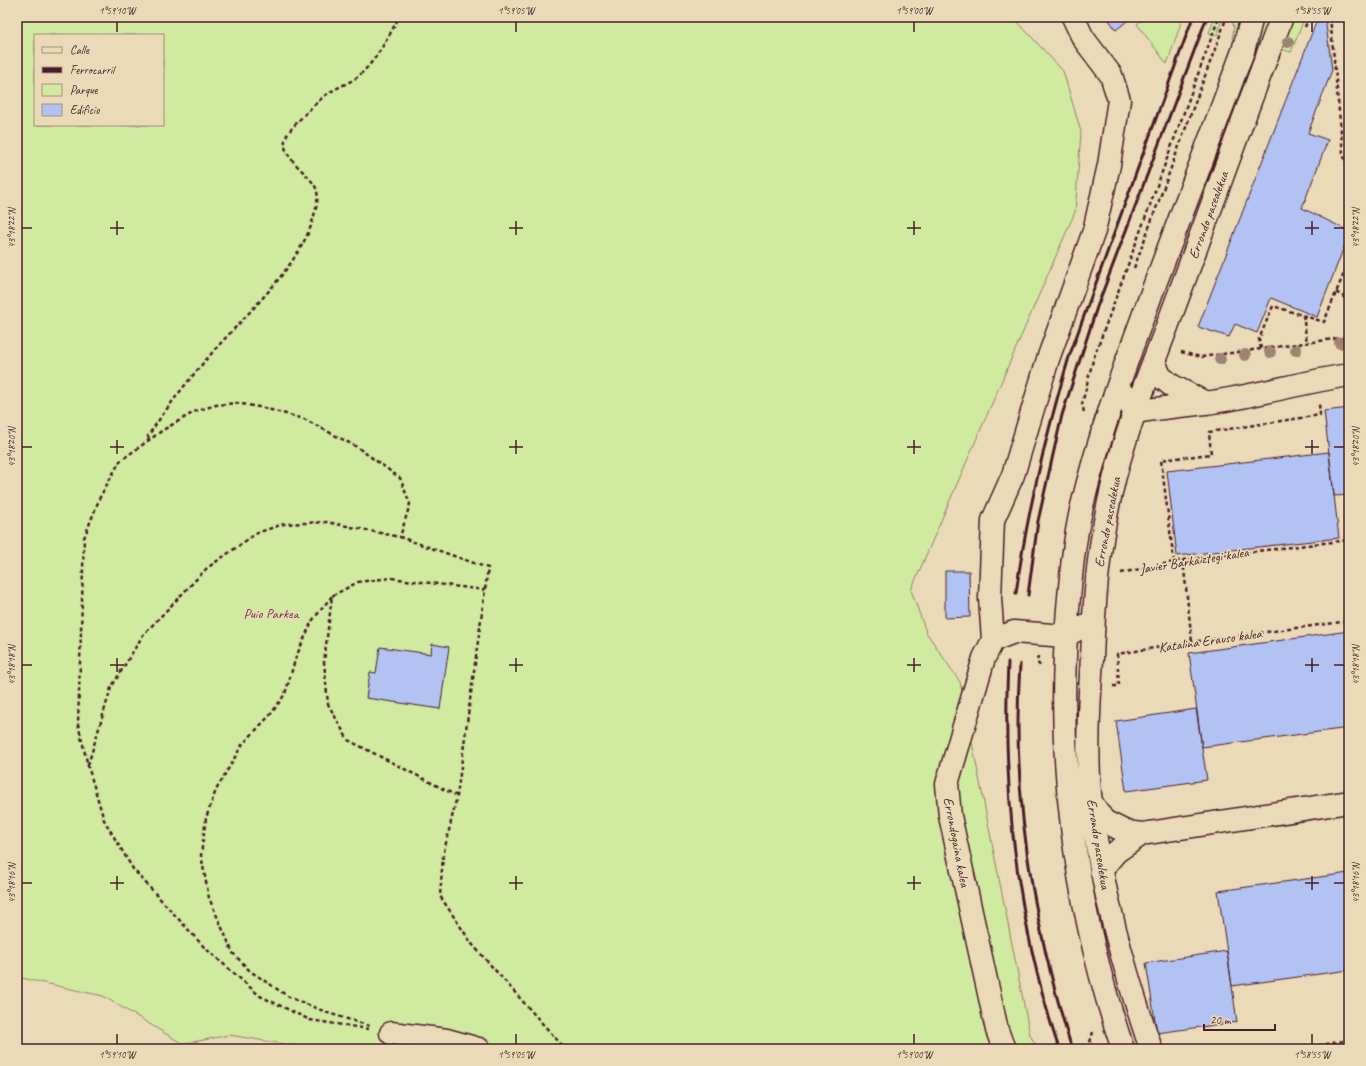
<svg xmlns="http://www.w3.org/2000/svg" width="1366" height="1066" font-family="Caveat,sans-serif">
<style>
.built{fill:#dad3c9}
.green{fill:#d0eaa0;stroke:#8d8466;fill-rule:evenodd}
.building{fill:#b2c2f2;stroke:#4a1f2b}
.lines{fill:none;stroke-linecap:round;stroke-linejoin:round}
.minor-casing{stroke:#4a1f2b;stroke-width:25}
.major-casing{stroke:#4a1f2b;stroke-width:25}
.path{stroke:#4a1f2b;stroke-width:2.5;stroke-dasharray:4 3;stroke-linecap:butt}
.minor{stroke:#ebdab7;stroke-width:22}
.major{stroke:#ebdab7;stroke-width:22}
.rail{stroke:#4a1f2b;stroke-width:3}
.tree{fill:#9d8474}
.ticks{fill:none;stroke:#4a1f2b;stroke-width:1.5}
.labels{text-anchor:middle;stroke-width:3.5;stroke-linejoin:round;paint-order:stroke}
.street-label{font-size:14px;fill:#4a1f2b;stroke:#ebdab7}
.park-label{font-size:14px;fill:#5e3d3d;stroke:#ebdab7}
.neatline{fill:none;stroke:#4a1f2b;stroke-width:1.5}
.ticks-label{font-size:10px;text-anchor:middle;fill:#4a1f2b}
</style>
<rect width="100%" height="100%" fill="#ebdab7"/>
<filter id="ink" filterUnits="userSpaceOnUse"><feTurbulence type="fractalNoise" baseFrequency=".025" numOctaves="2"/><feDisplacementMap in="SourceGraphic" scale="8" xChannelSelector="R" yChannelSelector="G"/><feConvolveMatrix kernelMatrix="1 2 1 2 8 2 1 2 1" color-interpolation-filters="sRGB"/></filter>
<g filter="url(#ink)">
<!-- built -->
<path class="built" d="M 1344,17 L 1349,17 L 1349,58 Z"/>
<!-- green -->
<path class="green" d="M 17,17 L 1013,17 L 1063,71 L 1081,132 L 1075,212 L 911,590 L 926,632 L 960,682 L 1030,1035 L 1038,1049 L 315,1049 L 229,1035 L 183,1044 L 103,996 L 17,977 ZM 35,35 L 163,35 L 163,125 L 35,125 Z
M 1145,17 L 1183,17 L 1167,64 L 1137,24 Z
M 1215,17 L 1223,17 L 1217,35 L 1209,33 Z
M 1230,17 L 1242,17 L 1236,40 L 1232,39 L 1234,27 Z
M 1264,17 L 1270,17 L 1260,43 L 1256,42 Z
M 1292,17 L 1305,17 L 1291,52 L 1281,49 Z"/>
<!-- building -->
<path class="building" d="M 1107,17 L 1132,17 L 1116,30 Z
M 1318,17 L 1325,17 L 1332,70 L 1308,133 L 1328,140 L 1302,208 L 1349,231 L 1349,234 L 1317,317 L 1271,298 L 1257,333 L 1235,324 L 1229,337 L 1198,327 Z
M 1349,408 L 1349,495 L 1334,496 L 1324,411 Z
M 1329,452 L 1339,538 L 1177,556 L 1167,471 Z
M 945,571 L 969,571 L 970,617 L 945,618 Z
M 1349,631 L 1349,728 L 1202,747 L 1189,653 Z
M 432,644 L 449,647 L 440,709 L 366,698 L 370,672 L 376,673 L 380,647 L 431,654 Z
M 1196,709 L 1207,780 L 1126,791 L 1116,721 Z
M 1349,873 L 1349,970 L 1232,986 L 1218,891 Z
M 1227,951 L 1237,1022 L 1157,1033 L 1146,963 Z"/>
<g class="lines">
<!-- minor casing -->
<g class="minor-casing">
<path id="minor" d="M 1154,361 L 1160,376 L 1171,385 L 1206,403
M 1118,387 L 1135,412 C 1159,408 1182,406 1205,403 C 1253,397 1301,382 1349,375
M 993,640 L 990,598 L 993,520 L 1013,475 L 1048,359 L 1094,231 L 1109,165 L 1119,100 L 1111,75 L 1083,38 L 1073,17
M 1091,802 L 1104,821 L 1126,832 L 1142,834 L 1349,802
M 1101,870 L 1116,852 L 1142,834
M 391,1033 L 447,1040 L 479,1049
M 1004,1049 L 997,1030 L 950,816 L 947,784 L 984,658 L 993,640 L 1014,632 L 1065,636 L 1092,622"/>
</g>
<!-- major casing -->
<g class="major-casing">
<path id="major" d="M 1123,1049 C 1075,908 1055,758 1068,609 C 1071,575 1074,540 1082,506 C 1100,430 1128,357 1155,284 C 1184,207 1214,129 1243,51 L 1252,17
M 1151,1049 C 1124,969 1101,888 1091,804 C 1086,756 1089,706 1092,658 C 1094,603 1098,548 1111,493 C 1125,429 1153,366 1175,305 C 1211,209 1245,112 1282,17"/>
</g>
<!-- path -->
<path class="path" d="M 1330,17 L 1343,153 L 1349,173
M 1305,27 L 1309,17
M 1134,268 L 1226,19
M 1336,292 L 1349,300
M 1303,315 L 1307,343
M 1261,349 L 1259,339 L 1273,306 L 1324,322 L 1349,261
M 1181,352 L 1201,357 L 1349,337
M 1084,412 L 1082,404 L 1093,360 L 1219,17
M 149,439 L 148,436 C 169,404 194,373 219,345 C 250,311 294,270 311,226 C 314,215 319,202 317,191 C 313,174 275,156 287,135 C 292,126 320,98 329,93 C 338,87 347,84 356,78 C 375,63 388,38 399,17
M 1183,560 L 1192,642
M 1174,562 L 1161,460 L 1211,454 L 1209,432 L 1320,415 L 1319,404
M 1121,573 L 1183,560 L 1349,540
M 1349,583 L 1347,583 L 1349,601
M 332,596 L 312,621 L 296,657 L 285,694 L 271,714 L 242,745 L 216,790 L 206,818 L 201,855 L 209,898 L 233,953 L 250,971 L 289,997 L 328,1013 L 370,1026
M 1038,656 L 1037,662 L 1041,667
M 1113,686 L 1119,686 L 1117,654 L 1192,642 L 1349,621
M 88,765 L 111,688 L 143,635 L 207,568 L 257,533 L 283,524 L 327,522 L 400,537 L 488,568 L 457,796 L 443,856 L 440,896 L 472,944 L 565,1049
M 457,796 L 348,740 L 328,704 L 324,662 L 332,596 L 358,582 L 391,578 L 484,590
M 369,1029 L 310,1020 L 260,996 L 204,947 L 133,869 L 104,820 L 88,766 L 78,724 L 84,538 L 100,497 L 120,461 L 163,430 L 196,411 L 216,405 L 237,403 L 264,408 L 304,419 L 357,447 L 400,478 L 410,504 L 400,537
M 1088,1049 L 1093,1032
M 1298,1049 L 1349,1040"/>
<!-- minor -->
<use href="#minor" class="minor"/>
<!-- major -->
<use href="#major" class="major"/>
<!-- rail -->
<path class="rail" d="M 1016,593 C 1027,512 1046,435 1069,357 L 1193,17
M 1028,595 L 1038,521 L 1062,415 L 1097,307 L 1207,17
M 1008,662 C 1002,792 1018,925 1059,1049
M 1020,664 C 1011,794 1033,925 1072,1049"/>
</g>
<!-- trees -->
<g class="tree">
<circle cx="1288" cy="42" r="6"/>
<circle cx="1340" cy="343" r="6"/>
<circle cx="1296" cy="350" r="6"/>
<circle cx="1270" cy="352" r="6"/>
<circle cx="1245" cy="355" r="6"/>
<circle cx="1220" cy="359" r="6"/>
</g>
</g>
<!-- ticks -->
<path class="ticks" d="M 117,22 L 117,32M 516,22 L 516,32M 914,22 L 914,32M 1312,22 L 1312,32M 117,221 L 117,235M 516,221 L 516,235M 914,221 L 914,235M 1312,221 L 1312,235M 22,228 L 32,228M 110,228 L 124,228M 509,228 L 523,228M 907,228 L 921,228M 1305,228 L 1319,228M 1334,228 L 1344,228M 117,440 L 117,454M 516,440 L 516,454M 914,440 L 914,454M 1312,440 L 1312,454M 22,447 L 32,447M 110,447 L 124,447M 509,447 L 523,447M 907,447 L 921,447M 1305,447 L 1319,447M 1334,447 L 1344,447M 117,658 L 117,672M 516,658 L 516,672M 914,658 L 914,672M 1312,658 L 1312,672M 22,665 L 32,665M 110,665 L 124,665M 509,665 L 523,665M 907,665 L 921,665M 1305,665 L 1319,665M 1334,665 L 1344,665M 117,876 L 117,890M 516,876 L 516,890M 914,876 L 914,890M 1312,876 L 1312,890M 22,883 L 32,883M 110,883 L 124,883M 509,883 L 523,883M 907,883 L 921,883M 1305,883 L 1319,883M 1334,883 L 1344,883M 117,1034 L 117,1044M 516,1034 L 516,1044M 914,1034 L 914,1044M 1312,1034 L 1312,1044"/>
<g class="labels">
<!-- street labels -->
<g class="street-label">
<text transform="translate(1208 215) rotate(-70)" y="5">Errondo pasealekua</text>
<text transform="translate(1107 522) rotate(-79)" y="5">Errondo pasealekua</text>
<text transform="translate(1194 560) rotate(-9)" y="5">Javier Barkaiztegi kalea</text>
<text transform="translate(1210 640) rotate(-8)" y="5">Katalina Erauso kalea</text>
<text transform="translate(957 842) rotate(79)" y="5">Errondogaina kalea</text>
<text transform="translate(1099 844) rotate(81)" y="5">Errondo pasealekua</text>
</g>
<!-- park labels -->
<g class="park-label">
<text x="271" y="618">Puio Parkea</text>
</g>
</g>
<!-- margin -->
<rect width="1366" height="1066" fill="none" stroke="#ebdab7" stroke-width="44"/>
<!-- legend -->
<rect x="34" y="34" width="130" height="92" fill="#ebdab7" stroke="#ab8f7f"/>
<rect x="42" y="47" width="20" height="6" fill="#ebdab7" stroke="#ab8f7f"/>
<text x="70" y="54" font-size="12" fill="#4a1f2b">Calle</text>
<rect x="42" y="67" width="20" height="6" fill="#4a1f2b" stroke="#ab8f7f"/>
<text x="70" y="74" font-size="12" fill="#4a1f2b">Ferrocarril</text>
<rect x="42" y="84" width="20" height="12" fill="#d0eaa0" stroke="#ab8f7f"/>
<text x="70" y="94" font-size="12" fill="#4a1f2b">Parque</text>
<rect x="42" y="104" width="20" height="12" fill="#b2c2f2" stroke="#ab8f7f"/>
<text x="70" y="114" font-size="12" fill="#4a1f2b">Edificio</text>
<!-- scale -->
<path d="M1204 1024v6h71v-6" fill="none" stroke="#4a1f2b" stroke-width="2"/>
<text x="1210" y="1024" font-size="12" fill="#4a1f2b" stroke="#ebdab7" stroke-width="3" paint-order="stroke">20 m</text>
<rect x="22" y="22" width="1322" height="1022" class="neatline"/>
<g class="ticks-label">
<text x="117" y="14">1°59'10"W</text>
<text x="516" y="14">1°59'05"W</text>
<text x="914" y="14">1°59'00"W</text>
<text x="1312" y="14">1°58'55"W</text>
<text transform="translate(11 228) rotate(-90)" y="4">43°18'22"N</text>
<text transform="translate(1355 228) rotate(-90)" y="4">43°18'22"N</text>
<text transform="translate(11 447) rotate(-90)" y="4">43°18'20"N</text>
<text transform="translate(1355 447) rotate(-90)" y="4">43°18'20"N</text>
<text transform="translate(11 665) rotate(-90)" y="4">43°18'18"N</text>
<text transform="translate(1355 665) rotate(-90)" y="4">43°18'18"N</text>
<text transform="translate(11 883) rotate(-90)" y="4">43°18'16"N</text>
<text transform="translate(1355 883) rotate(-90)" y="4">43°18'16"N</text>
<text x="117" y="1058">1°59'10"W</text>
<text x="516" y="1058">1°59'05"W</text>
<text x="914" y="1058">1°59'00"W</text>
<text x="1312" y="1058">1°58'55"W</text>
</g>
</svg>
